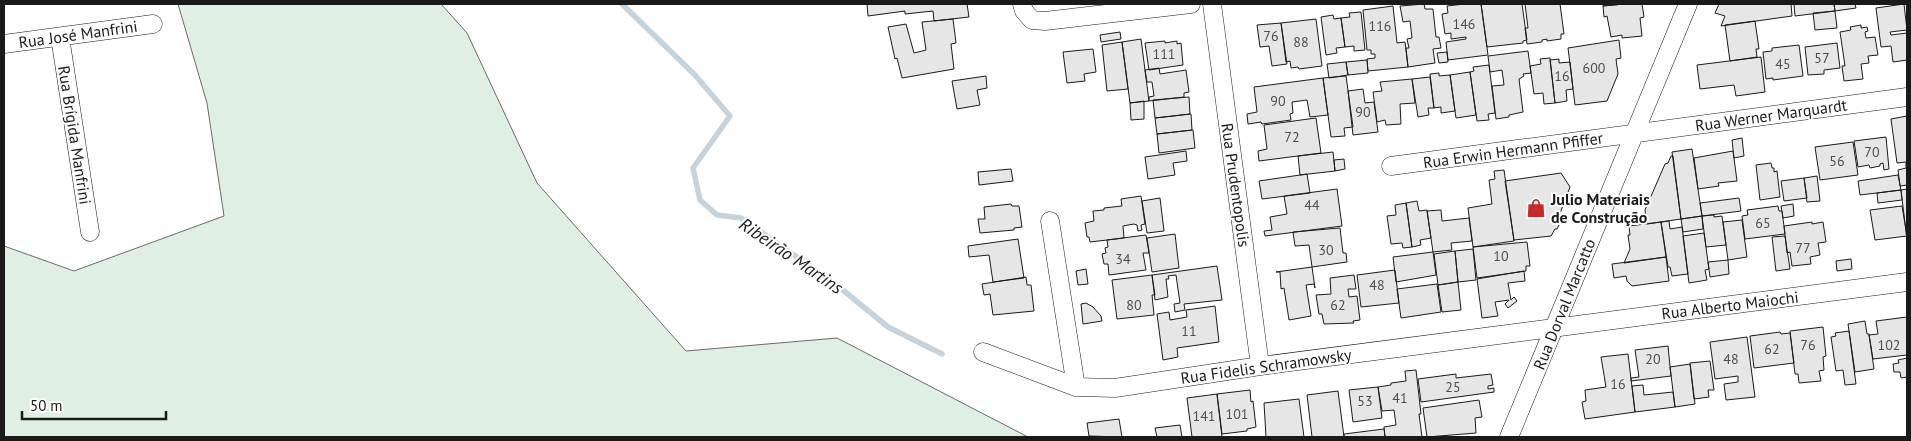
<svg xmlns="http://www.w3.org/2000/svg" width="1911" height="441" font-family="'PT Sans',sans-serif">
<style>
.green{fill:#e0efe3;stroke:#6a6a6a}
.lines{fill:none;stroke-linecap:round;stroke-linejoin:round}
.stream{stroke:#c6d2dc;stroke-width:5.5}
.building{fill:#e6e6e6;stroke:#1a1a1a}
.street-casing{stroke:#1a1a1a;stroke-width:19}
.street{stroke:#fff;stroke-width:18}
.labels{text-anchor:middle;stroke-width:4;stroke-linejoin:round;paint-order:stroke}
.number-label{font-size:14px;fill:#4d4d4d}
.street-label{font-size:16px;fill:#1a1a1a;stroke:#fff}
.poi-label{font-size:16px;font-weight:bold;fill:#1a1a1a;stroke:#fff;text-anchor:start}
.water-label{font-size:18px;font-style:italic;fill:#1a1a1a;stroke:#fff}
</style>
<rect width="100%" height="100%" fill="#fff"/>
<!-- green -->
<path class="green" d="M 178,4 L 441,4 L 467,33 L 537,183 L 686,351 L 837,338 L 1028,437 L 4,437 L 4,246 L 74,271 L 224,216 L 207,103 Z"/>
<g class="lines">
<!-- stream -->
<path class="stream" d="M 622,4 L 695,75 L 730,116 L 693,168 L 700,200 L 717,215 L 741,218 L 838,286 L 888,327 L 942,354"/>
</g>
<!-- building -->
<path class="building" d="M 867,4 L 967,4 L 969,17 L 934,21 L 933,11 L 905,14 L 905,11 L 868,16 Z
M 1424,4 L 1425,9 L 1433,9 L 1436,37 L 1439,37 L 1441,48 L 1433,49 L 1435,63 L 1408,67 L 1406,48 L 1409,48 L 1407,39 L 1412,38 L 1410,21 L 1403,22 L 1400,6 Z
M 1464,4 L 1481,4 L 1488,55 L 1448,60 L 1446,42 L 1466,39 L 1466,37 L 1451,39 L 1451,33 L 1445,34 L 1442,14 L 1448,13 L 1447,6 Z
M 1481,4 L 1522,4 L 1527,40 L 1523,41 L 1523,43 L 1487,47 Z
M 1522,4 L 1560,4 L 1564,34 L 1561,34 L 1561,39 L 1547,41 L 1547,39 L 1542,40 L 1542,42 L 1527,44 L 1525,28 L 1528,28 L 1525,4 Z
M 1603,4 L 1624,4 L 1603,6 Z
M 1624,4 L 1642,4 L 1644,17 L 1640,18 L 1642,36 L 1622,38 L 1622,35 L 1611,37 L 1607,16 L 1604,17 L 1603,6 Z
M 1719,4 L 1791,4 L 1792,16 L 1721,26 L 1725,16 L 1715,13 Z
M 1794,4 L 1834,4 L 1835,11 L 1795,16 Z
M 1834,4 L 1855,4 L 1856,8 L 1835,11 Z
M 1904,4 L 1907,30 L 1890,32 L 1891,35 L 1907,33 L 1907,60 L 1893,62 L 1891,46 L 1881,47 L 1876,8 Z
M 1393,6 L 1397,43 L 1405,42 L 1408,67 L 1368,71 L 1367,59 L 1375,58 L 1375,54 L 1371,54 L 1371,50 L 1367,50 L 1363,10 Z
M 1835,11 L 1837,28 L 1815,30 L 1813,13 Z
M 1361,12 L 1365,50 L 1354,51 L 1354,46 L 1345,47 L 1341,18 L 1350,17 L 1349,13 Z
M 1333,15 L 1334,19 L 1341,18 L 1345,47 L 1336,48 L 1337,53 L 1326,55 L 1321,17 Z
M 953,19 L 956,43 L 951,44 L 954,69 L 902,78 L 897,58 L 895,59 L 888,27 L 906,24 L 914,53 L 926,50 L 922,22 Z
M 1316,19 L 1322,66 L 1299,69 L 1298,67 L 1291,68 L 1290,61 L 1286,62 L 1281,23 Z
M 1755,21 L 1759,49 L 1756,49 L 1757,57 L 1730,61 L 1725,25 Z
M 1281,23 L 1287,64 L 1272,66 L 1269,46 L 1260,47 L 1257,25 Z
M 1861,25 L 1861,28 L 1867,27 L 1868,31 L 1865,32 L 1866,38 L 1875,37 L 1878,55 L 1868,56 L 1869,63 L 1861,64 L 1863,79 L 1844,81 L 1842,66 L 1845,66 L 1840,32 L 1851,30 L 1850,27 Z
M 1120,32 L 1121,39 L 1101,42 L 1100,35 Z
M 1141,39 L 1149,101 L 1130,103 L 1122,42 Z
M 1619,40 L 1621,58 L 1616,59 L 1618,74 L 1607,101 L 1575,105 L 1568,48 Z
M 1165,41 L 1165,43 L 1177,41 L 1177,44 L 1181,43 L 1183,65 L 1149,70 L 1145,43 Z
M 1122,42 L 1128,89 L 1107,91 L 1102,45 Z
M 1837,43 L 1840,68 L 1824,70 L 1824,74 L 1808,75 L 1805,47 Z
M 1799,45 L 1803,76 L 1773,80 L 1773,78 L 1766,79 L 1763,52 L 1772,51 L 1772,48 Z
M 1093,49 L 1096,72 L 1084,74 L 1085,81 L 1067,83 L 1063,52 Z
M 1528,51 L 1531,73 L 1523,74 L 1524,76 L 1519,79 L 1523,112 L 1509,115 L 1509,117 L 1496,119 L 1492,86 L 1504,85 L 1502,70 L 1490,72 L 1488,56 Z
M 1447,52 L 1448,62 L 1439,63 L 1437,53 Z
M 1761,57 L 1765,92 L 1736,96 L 1734,85 L 1700,89 L 1697,65 Z
M 1550,58 L 1555,103 L 1544,104 L 1543,93 L 1534,94 L 1530,66 L 1541,64 L 1540,59 Z
M 1559,59 L 1559,63 L 1570,62 L 1573,89 L 1566,90 L 1567,101 L 1555,103 L 1550,60 Z
M 1367,60 L 1368,73 L 1348,75 L 1346,62 Z
M 1346,62 L 1348,75 L 1329,78 L 1327,64 Z
M 1489,65 L 1495,113 L 1488,114 L 1489,120 L 1477,121 L 1470,72 L 1474,71 L 1473,67 Z
M 1159,68 L 1160,74 L 1186,70 L 1189,92 L 1184,93 L 1184,97 L 1149,101 L 1149,97 L 1154,96 L 1152,82 L 1147,82 L 1145,70 Z
M 1470,72 L 1476,115 L 1456,118 L 1450,75 Z
M 1439,73 L 1439,76 L 1450,75 L 1455,111 L 1441,113 L 1441,107 L 1434,108 L 1430,74 Z
M 986,76 L 987,88 L 977,90 L 980,105 L 957,109 L 952,81 Z
M 1346,76 L 1353,127 L 1344,128 L 1345,136 L 1331,137 L 1323,78 Z
M 1430,77 L 1434,108 L 1428,108 L 1429,115 L 1418,117 L 1412,79 Z
M 1323,78 L 1328,115 L 1310,117 L 1307,100 L 1292,102 L 1293,113 L 1290,114 L 1291,120 L 1262,124 L 1261,122 L 1248,124 L 1247,114 L 1257,112 L 1254,87 Z
M 1412,79 L 1415,103 L 1400,104 L 1401,124 L 1386,125 L 1385,120 L 1377,122 L 1373,92 L 1382,91 L 1380,82 Z
M 1363,89 L 1365,103 L 1374,102 L 1378,132 L 1353,135 L 1348,91 Z
M 1189,97 L 1190,114 L 1155,118 L 1153,100 Z
M 1144,101 L 1144,119 L 1131,120 L 1130,103 Z
M 1191,114 L 1192,130 L 1157,134 L 1155,118 Z
M 1907,116 L 1907,185 L 1900,186 L 1898,170 L 1906,168 L 1906,162 L 1897,163 L 1891,119 Z
M 1316,118 L 1321,153 L 1259,161 L 1258,151 L 1267,149 L 1264,125 Z
M 1193,130 L 1195,148 L 1159,153 L 1157,134 Z
M 1886,137 L 1889,169 L 1884,170 L 1883,163 L 1880,164 L 1880,166 L 1870,168 L 1869,165 L 1858,167 L 1854,141 Z
M 1742,138 L 1744,156 L 1734,158 L 1732,140 Z
M 1853,142 L 1858,175 L 1820,180 L 1815,147 Z
M 1692,149 L 1702,216 L 1681,219 L 1672,152 Z
M 1186,151 L 1187,161 L 1173,163 L 1175,175 L 1148,179 L 1145,157 Z
M 1733,151 L 1737,181 L 1718,183 L 1719,186 L 1698,189 L 1694,158 Z
M 1333,152 L 1335,171 L 1300,175 L 1298,156 Z
M 1671,156 L 1673,156 L 1681,219 L 1647,224 L 1645,210 L 1665,164 L 1668,163 Z
M 1344,159 L 1345,169 L 1335,171 L 1334,160 Z
M 1771,163 L 1772,168 L 1774,168 L 1774,172 L 1777,171 L 1780,197 L 1760,200 L 1756,165 Z
M 1011,169 L 1013,181 L 979,185 L 978,172 Z
M 1504,170 L 1514,241 L 1473,247 L 1468,208 L 1492,204 L 1489,180 L 1495,179 L 1494,171 Z
M 1561,173 L 1570,187 L 1559,216 L 1560,223 L 1557,229 L 1555,229 L 1551,236 L 1514,240 L 1505,181 Z
M 1307,174 L 1310,193 L 1262,199 L 1259,181 Z
M 1898,175 L 1901,190 L 1860,195 L 1858,181 Z
M 1817,176 L 1820,201 L 1807,202 L 1804,178 Z
M 1804,178 L 1807,198 L 1784,201 L 1781,181 Z
M 1337,189 L 1342,226 L 1265,236 L 1264,231 L 1272,230 L 1270,217 L 1287,214 L 1284,196 Z
M 1907,189 L 1907,240 L 1901,190 Z
M 1901,190 L 1902,200 L 1878,203 L 1877,193 Z
M 1141,196 L 1145,224 L 1141,225 L 1142,230 L 1138,231 L 1137,225 L 1134,224 L 1123,226 L 1124,238 L 1090,242 L 1089,237 L 1087,237 L 1085,223 L 1094,221 L 1093,211 L 1104,210 L 1104,208 L 1122,206 L 1121,199 Z
M 1160,198 L 1164,231 L 1147,233 L 1142,201 Z
M 1739,198 L 1741,211 L 1702,216 L 1700,203 Z
M 1417,201 L 1419,211 L 1427,210 L 1431,238 L 1420,240 L 1421,245 L 1412,247 L 1406,203 Z
M 1406,203 L 1412,247 L 1403,248 L 1402,243 L 1391,244 L 1387,216 L 1396,215 L 1395,205 Z
M 1011,204 L 1012,206 L 1019,206 L 1022,227 L 1014,228 L 1014,230 L 980,233 L 978,219 L 985,219 L 984,207 Z
M 1793,204 L 1794,216 L 1783,218 L 1781,206 Z
M 1778,206 L 1779,211 L 1782,211 L 1785,234 L 1745,239 L 1742,216 L 1748,215 L 1747,210 Z
M 1902,206 L 1907,236 L 1875,240 L 1870,210 Z
M 1441,210 L 1442,221 L 1469,218 L 1472,241 L 1451,243 L 1452,250 L 1433,252 L 1427,211 Z
M 1714,215 L 1714,217 L 1722,216 L 1726,245 L 1706,247 L 1702,216 Z
M 1702,216 L 1703,229 L 1683,232 L 1681,219 Z
M 1742,220 L 1747,257 L 1728,260 L 1723,222 Z
M 1669,221 L 1670,229 L 1682,227 L 1688,274 L 1672,276 L 1670,267 L 1668,267 L 1661,222 Z
M 1661,222 L 1666,257 L 1624,263 L 1630,249 L 1628,235 L 1630,235 L 1629,226 Z
M 1812,222 L 1812,224 L 1823,222 L 1826,242 L 1818,243 L 1820,255 L 1810,257 L 1811,264 L 1792,266 L 1790,252 L 1787,253 L 1784,226 Z
M 1340,228 L 1343,253 L 1346,253 L 1347,262 L 1312,267 L 1309,245 L 1295,246 L 1293,232 Z
M 1704,233 L 1709,269 L 1705,270 L 1707,280 L 1689,283 L 1683,236 Z
M 1175,234 L 1179,268 L 1152,272 L 1147,238 Z
M 1146,235 L 1149,253 L 1143,253 L 1146,270 L 1109,275 L 1108,264 L 1104,264 L 1102,254 L 1106,253 L 1105,248 L 1108,247 L 1107,240 Z
M 1785,236 L 1790,269 L 1776,271 L 1772,237 Z
M 1018,239 L 1024,278 L 993,282 L 989,255 L 969,257 L 968,246 Z
M 1527,242 L 1530,266 L 1526,266 L 1526,271 L 1477,278 L 1473,247 Z
M 1473,249 L 1476,280 L 1458,282 L 1455,251 Z
M 1455,251 L 1458,282 L 1438,285 L 1434,254 Z
M 1433,252 L 1436,275 L 1396,282 L 1393,257 Z
M 1666,257 L 1669,281 L 1632,286 L 1627,281 L 1626,276 L 1614,278 L 1612,264 Z
M 1851,259 L 1852,269 L 1837,271 L 1836,261 Z
M 1728,260 L 1729,274 L 1710,277 L 1708,262 Z
M 1217,266 L 1222,300 L 1184,304 L 1185,310 L 1175,312 L 1174,304 L 1180,303 L 1176,275 L 1168,276 L 1169,279 L 1166,279 L 1168,297 L 1155,300 L 1152,275 Z
M 1312,267 L 1315,288 L 1314,284 L 1306,285 L 1311,316 L 1289,320 L 1284,288 L 1281,289 L 1280,272 L 1276,272 Z
M 1086,269 L 1088,284 L 1078,285 L 1076,271 Z
M 1395,270 L 1399,303 L 1361,307 L 1357,275 Z
M 1524,271 L 1525,281 L 1508,283 L 1511,300 L 1514,297 L 1517,301 L 1508,308 L 1505,304 L 1509,300 L 1495,302 L 1498,316 L 1482,318 L 1477,279 Z
M 1152,275 L 1155,295 L 1152,295 L 1154,315 L 1117,319 L 1112,280 Z
M 1354,275 L 1356,289 L 1348,289 L 1349,297 L 1357,296 L 1360,320 L 1353,321 L 1354,323 L 1324,324 L 1322,314 L 1319,314 L 1316,295 L 1331,294 L 1330,278 Z
M 1026,277 L 1027,285 L 1031,285 L 1034,311 L 993,315 L 990,294 L 984,295 L 982,284 Z
M 1458,282 L 1461,310 L 1442,312 L 1438,285 Z
M 1437,284 L 1441,312 L 1401,318 L 1397,289 Z
M 1086,303 L 1093,307 L 1101,316 L 1102,321 L 1083,324 L 1081,304 Z
M 1215,306 L 1219,342 L 1177,348 L 1178,357 L 1163,360 L 1157,314 L 1169,312 L 1170,320 L 1187,317 L 1186,310 Z
M 1907,317 L 1907,355 L 1873,359 L 1869,335 L 1878,334 L 1876,321 Z
M 1865,321 L 1867,334 L 1869,334 L 1874,369 L 1855,372 L 1848,324 Z
M 1823,327 L 1826,356 L 1823,357 L 1824,370 L 1819,371 L 1821,381 L 1799,383 L 1798,374 L 1795,374 L 1790,331 Z
M 1849,331 L 1856,384 L 1845,385 L 1843,370 L 1836,371 L 1831,337 L 1836,336 L 1835,333 Z
M 1780,332 L 1781,334 L 1790,333 L 1794,363 L 1754,368 L 1750,336 Z
M 1747,337 L 1755,397 L 1726,400 L 1724,384 L 1738,382 L 1738,376 L 1715,379 L 1710,342 Z
M 1668,346 L 1671,376 L 1631,381 L 1631,378 L 1639,377 L 1635,350 Z
M 1628,354 L 1635,412 L 1585,419 L 1582,402 L 1586,401 L 1585,390 L 1606,387 L 1601,357 Z
M 1907,358 L 1907,377 L 1901,378 L 1900,372 L 1894,372 L 1893,364 L 1899,363 L 1898,360 Z
M 1710,361 L 1714,390 L 1708,390 L 1709,397 L 1694,399 L 1690,363 Z
M 1690,364 L 1695,404 L 1675,407 L 1670,367 Z
M 1416,370 L 1421,414 L 1419,414 L 1422,437 L 1385,437 L 1384,427 L 1396,425 L 1394,410 L 1382,411 L 1378,387 L 1391,385 L 1391,383 L 1406,381 L 1405,371 Z
M 1456,374 L 1456,378 L 1491,374 L 1493,385 L 1488,386 L 1488,389 L 1494,388 L 1494,392 L 1421,402 L 1418,379 Z
M 1643,385 L 1644,395 L 1673,392 L 1675,407 L 1635,412 L 1632,386 Z
M 1378,387 L 1382,418 L 1353,422 L 1349,390 Z
M 1250,390 L 1251,402 L 1253,401 L 1256,427 L 1247,429 L 1247,431 L 1222,434 L 1217,394 Z
M 1338,391 L 1344,437 L 1312,437 L 1307,395 Z
M 1217,394 L 1222,437 L 1192,437 L 1187,398 Z
M 1299,399 L 1304,437 L 1266,437 L 1264,403 Z
M 1479,400 L 1482,417 L 1475,418 L 1476,433 L 1427,437 L 1423,408 Z
M 1119,419 L 1122,437 L 1089,436 L 1087,423 Z
M 1180,425 L 1182,437 L 1157,437 L 1155,428 Z
M 1384,429 L 1385,437 L 1344,437 L 1344,434 Z"/>
<g class="lines">
<!-- street casing -->
<g class="street-casing">
<path id="street" d="M 1022,4 L 1024,11 L 1032,20 L 1045,21 L 1191,4
M 1212,4 L 1260,366
M 60,37 L 90,232
M 4,44 L 153,24
M 1391,166 L 1907,97
M 1050,221 L 1076,387
M 983,352 L 1076,387 L 1115,388 L 1260,366 L 1907,282
M 1509,437 L 1688,4"/>
</g>
<!-- street -->
<use href="#street" class="street"/>
</g>
<!-- icons -->
<defs>
<g id="shop-bare" transform="scale(1.5)"><path d="M-5-2.5h2.3a2.7 3.5 0 0 1 5.4 0H5L5.5 6h-11ZM-1.5-2.5h3a1.5 2.3 0 0 0-3 0Z" fill="#c62828" stroke="#fff" stroke-width="2.5" paint-order="stroke"/></g>
</defs>
<g fill-rule="evenodd">
<use href="#shop-bare" x="1536" y="208"/>
</g>
<g class="labels">
<!-- number labels -->
<g class="number-label">
<text x="1464" y="29">146</text>
<text x="1380" y="31">116</text>
<text x="1271" y="41">76</text>
<text x="1301" y="47">88</text>
<text x="1164" y="59">111</text>
<text x="1822" y="63">57</text>
<text x="1783" y="69">45</text>
<text x="1594" y="73">600</text>
<text x="1562" y="81">16</text>
<text x="1278" y="106">90</text>
<text x="1363" y="117">90</text>
<text x="1292" y="142">72</text>
<text x="1872" y="157">70</text>
<text x="1837" y="166">56</text>
<text x="1312" y="210">44</text>
<text x="1763" y="228">65</text>
<text x="1803" y="253">77</text>
<text x="1326" y="255">30</text>
<text x="1501" y="261">10</text>
<text x="1123" y="264">34</text>
<text x="1377" y="290">48</text>
<text x="1134" y="310">80</text>
<text x="1338" y="310">62</text>
<text x="1189" y="336">11</text>
<text x="1808" y="350">76</text>
<text x="1889" y="350">102</text>
<text x="1772" y="354">62</text>
<text x="1653" y="364">20</text>
<text x="1731" y="364">48</text>
<text x="1618" y="389">16</text>
<text x="1453" y="392">25</text>
<text x="1400" y="403">41</text>
<text x="1365" y="406">53</text>
<text x="1237" y="419">101</text>
<text x="1204" y="421">141</text>
</g>
<!-- street labels -->
<g class="street-label">
<text transform="translate(78 34) rotate(-8)" y="6">Rua José Manfrini</text>
<text transform="translate(1771 115) rotate(-8)" y="6">Rua Werner Marquardt</text>
<text transform="translate(75 135) rotate(81)" y="6">Rua Brígida Manfrini</text>
<text transform="translate(1513 150) rotate(-8)" y="6">Rua Erwin Hermann Pfiffer</text>
<text transform="translate(1236 185) rotate(82)" y="6">Rua Prudentopolis</text>
<text transform="translate(1564 304) rotate(-68)" y="6">Rua Dorval Marcatto</text>
<text transform="translate(1730 305) rotate(-7)" y="6">Rua Alberto Maiochi</text>
<text transform="translate(1266 366) rotate(-8)" y="6">Rua Fidelis Schramowsky</text>
</g>
<!-- poi labels -->
<g class="poi-label">
<text x="1551" y="205">Julio Materiais<tspan x="1551" dy="18">de Construção</tspan></text>
</g>
<!-- water labels -->
<g class="water-label">
<text transform="translate(791 256) rotate(34)" y="6">Ribeirão Martins</text>
</g>
</g>
<!-- border -->
<rect width="1911" height="441" fill="none" stroke="#1a1a1a" stroke-width="10"/>
<!-- scale -->
<path d="M22 411v8h144v-8" fill="none" stroke="#1a1a1a" stroke-width="2.5"/>
<text x="30" y="411" font-size="15" fill="#1a1a1a" stroke="#ffffff" stroke-width="4" paint-order="stroke">50 m</text>
</svg>
